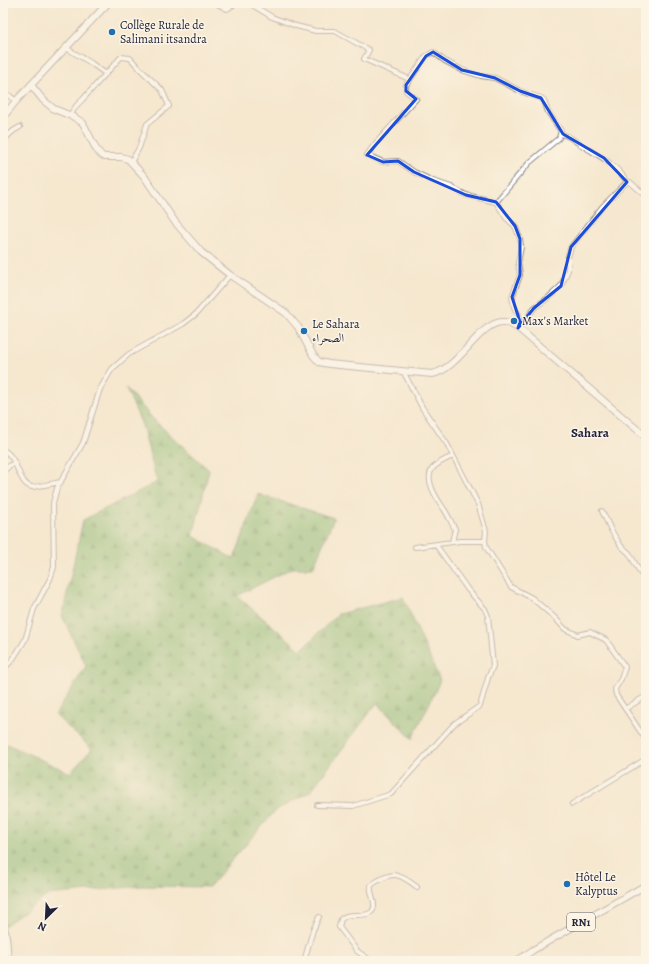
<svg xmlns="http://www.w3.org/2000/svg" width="649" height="964" font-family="Alegreya,Amiri,serif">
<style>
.forest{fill:url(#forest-firs);stroke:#556e58}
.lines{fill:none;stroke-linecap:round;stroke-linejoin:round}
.minor-casing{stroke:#8c8585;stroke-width:6}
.secondary-casing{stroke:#8c8585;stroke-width:8}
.primary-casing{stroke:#8c8585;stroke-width:8}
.minor{stroke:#fff;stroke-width:4}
.secondary{stroke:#fff;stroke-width:6}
.primary{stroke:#fff;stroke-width:6}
.marked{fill:none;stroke:#1d4ed8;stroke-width:3;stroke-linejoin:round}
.poi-dot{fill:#1f6fb2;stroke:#fcf5e5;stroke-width:1.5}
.labels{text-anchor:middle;stroke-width:3;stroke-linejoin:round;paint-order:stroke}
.shield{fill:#fcf5e5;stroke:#63616e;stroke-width:1}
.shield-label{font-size:11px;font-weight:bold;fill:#22223b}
.poi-label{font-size:12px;fill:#22223b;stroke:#fcf5e5;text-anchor:start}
.neighbourhood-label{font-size:13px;font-weight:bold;fill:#22223b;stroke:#fcf5e5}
</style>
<defs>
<pattern id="forest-firs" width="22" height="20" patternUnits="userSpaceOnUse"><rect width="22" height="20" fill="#88bb75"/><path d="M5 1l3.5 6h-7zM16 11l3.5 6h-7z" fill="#6f9861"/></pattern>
</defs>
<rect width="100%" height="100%" fill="#fcf5e5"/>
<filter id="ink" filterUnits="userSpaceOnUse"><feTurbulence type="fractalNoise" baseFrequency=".025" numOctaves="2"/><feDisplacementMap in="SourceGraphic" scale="8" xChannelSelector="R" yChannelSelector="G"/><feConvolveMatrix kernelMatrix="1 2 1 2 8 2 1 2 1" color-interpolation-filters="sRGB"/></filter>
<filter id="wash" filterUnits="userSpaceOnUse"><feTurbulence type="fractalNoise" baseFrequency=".012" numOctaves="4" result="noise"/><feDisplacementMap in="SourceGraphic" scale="16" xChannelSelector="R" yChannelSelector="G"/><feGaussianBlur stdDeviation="0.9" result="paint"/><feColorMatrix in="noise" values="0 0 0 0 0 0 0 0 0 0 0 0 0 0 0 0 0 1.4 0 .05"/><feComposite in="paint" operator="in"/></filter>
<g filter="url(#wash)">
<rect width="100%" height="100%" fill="#f6e8cf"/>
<!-- forest -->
<path class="forest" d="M 126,388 L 156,422 L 209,470 L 193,536 L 234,559 L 258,494 L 334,518 L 313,568 L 292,568 L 237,596 L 301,650 L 338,614 L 403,597 L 440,680 L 435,692 L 412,739 L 377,703 L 310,792 L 276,810 L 209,887 L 141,886 L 48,895 L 3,927 L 3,746 L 7,744 L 70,773 L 92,749 L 55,715 L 86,666 L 62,616 L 83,520 L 157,482 L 142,425 Z"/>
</g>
<g filter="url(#ink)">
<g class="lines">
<!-- minor casing -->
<g class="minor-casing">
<path id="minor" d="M 216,3 L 227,9 L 237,3
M 249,3 L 272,17 L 296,26 L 316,31 L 335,31 L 369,50 L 364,59 L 409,79
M 66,48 L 91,63 L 106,74
M 3,90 L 16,101
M 70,115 L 77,105 L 83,99 L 121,57 L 130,58 L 141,70 L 162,90 L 169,106 L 147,124 L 139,148 L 131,162
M 561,134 C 569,135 573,140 580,144 C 597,155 617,164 627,182 L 630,182 L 646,196
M 3,143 C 7,135 12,131 20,127
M 496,202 L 529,163 L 559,138 L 561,131 L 548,112 L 544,100 L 541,98 L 520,91 L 495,78 L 481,76 L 462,70 L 445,61 L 433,52 L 426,56 L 406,85 L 406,91 L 416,99 L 374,145 L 367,155 L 383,162 L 398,161 L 414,172 L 433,181 L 451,187 L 466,195 L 496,202 L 506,218 L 515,226 L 520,239 L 521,247 L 518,262 L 520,275 L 512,297 L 514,307 L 518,314 L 520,322 L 518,328
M 520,327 L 527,319 L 534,308 L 548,298 L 561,286 L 568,270 L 568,257 L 571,247 L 602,207 L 627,182
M 403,371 L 423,409 L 447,444 L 478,504 L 486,531 L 485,541 L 486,547 L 511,587 L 532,598 L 555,618 L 565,629 L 578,635 L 590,632 L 606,640 L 625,667 L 621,679 L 615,689 L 616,695 L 646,740
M 3,450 C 18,456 18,485 32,487 C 36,487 55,483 61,482
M 3,472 L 10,465 L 15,463
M 602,511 L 611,530 L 621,546 L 629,553 L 644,579
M 452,542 L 455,529 C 451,522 448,515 444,509 C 438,500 424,481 432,469 C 437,463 446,459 453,456
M 415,547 L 460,541 L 485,541
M 3,670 L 13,659 L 25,640 L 34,609 L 50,579 L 54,567 L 53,503 L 57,488 L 83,443 L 100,389 L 112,369 L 129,354 L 183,324 L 196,314 L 230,275
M 625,709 L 646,696
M 572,804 L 646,759
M 317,805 L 353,806 L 391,794 L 454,724 L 480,706 L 488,678 L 493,666 L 488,616 L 485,609 L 468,590 L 436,545
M 3,923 C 10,935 6,949 10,961
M 304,961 L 313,930 L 319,917
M 371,961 L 357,951 L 339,927 L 341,919 C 343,918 344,917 346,916 C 354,913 372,919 374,907 C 375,898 369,893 371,885 C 392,871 398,872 417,887"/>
</g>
<!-- secondary casing -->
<g class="secondary-casing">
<path id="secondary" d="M 31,85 L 43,100 L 54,109 L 74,117 L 83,123 L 96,149 L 101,155 L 104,157 L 121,157 L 128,159 L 144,176 L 175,222 L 201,252 L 230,275 L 286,313 L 298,327 L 313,355 L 319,362 L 329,364 L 432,374 C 460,369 480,320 504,322 C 509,322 513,326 518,328 L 646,437
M 3,117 L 16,101 L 108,3"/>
</g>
<!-- primary casing -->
<g class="primary-casing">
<path id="primary" d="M 517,961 L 533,950 L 646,885"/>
</g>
<!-- minor -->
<use href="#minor" class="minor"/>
<!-- secondary -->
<use href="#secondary" class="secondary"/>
<!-- primary -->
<use href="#primary" class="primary"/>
</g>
</g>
<!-- marked area -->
<path d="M0 0H649V964H0ZM 433,52 L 462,70 L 495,78 L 520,91 L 541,98 L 563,134 L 604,158 L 627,182 L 571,247 L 561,286 L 534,308 L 518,328 L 520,322 L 512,297 L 520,275 L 520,239 L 515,226 L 496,202 L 466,195 L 414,172 L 398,161 L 383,162 L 367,155 L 416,99 L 406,91 L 406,85 L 426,56 Z" fill="#f6e8cf" fill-opacity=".55" fill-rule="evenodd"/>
<path class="marked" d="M 433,52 L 462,70 L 495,78 L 520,91 L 541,98 L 563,134 L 604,158 L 627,182 L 571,247 L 561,286 L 534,308 L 518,328 L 520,322 L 512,297 L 520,275 L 520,239 L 515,226 L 496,202 L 466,195 L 414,172 L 398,161 L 383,162 L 367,155 L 416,99 L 406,91 L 406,85 L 426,56 Z"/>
<!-- markers -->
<g class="poi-dot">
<circle cx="112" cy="32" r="4"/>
<circle cx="514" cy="321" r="4"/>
<circle cx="304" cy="331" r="4"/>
<circle cx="567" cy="884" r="4"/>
</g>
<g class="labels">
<!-- shield labels -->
<rect class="shield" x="567" y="913" width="28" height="18" rx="3"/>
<g class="shield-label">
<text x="581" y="926">RN1</text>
</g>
<!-- poi labels -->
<g class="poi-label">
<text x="120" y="29">Collège Rurale de<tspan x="120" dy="14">Salimani itsandra</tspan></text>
<text x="522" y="325">Max's Market</text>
<text x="312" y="328">Le Sahara<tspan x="312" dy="14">الصحراء</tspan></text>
<text x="575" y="881">Hôtel Le<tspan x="575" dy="14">Kalyptus</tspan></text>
</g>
<!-- neighbourhood labels -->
<g class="neighbourhood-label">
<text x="590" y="437">Sahara</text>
</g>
</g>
<!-- margin -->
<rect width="649" height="964" fill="none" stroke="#fcf5e5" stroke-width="16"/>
<!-- north arrow -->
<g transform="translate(46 918) rotate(204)" stroke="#fcf5e5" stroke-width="3" paint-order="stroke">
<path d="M0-3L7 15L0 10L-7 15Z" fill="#22223b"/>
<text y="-6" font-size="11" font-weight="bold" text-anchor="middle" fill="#22223b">N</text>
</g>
</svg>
